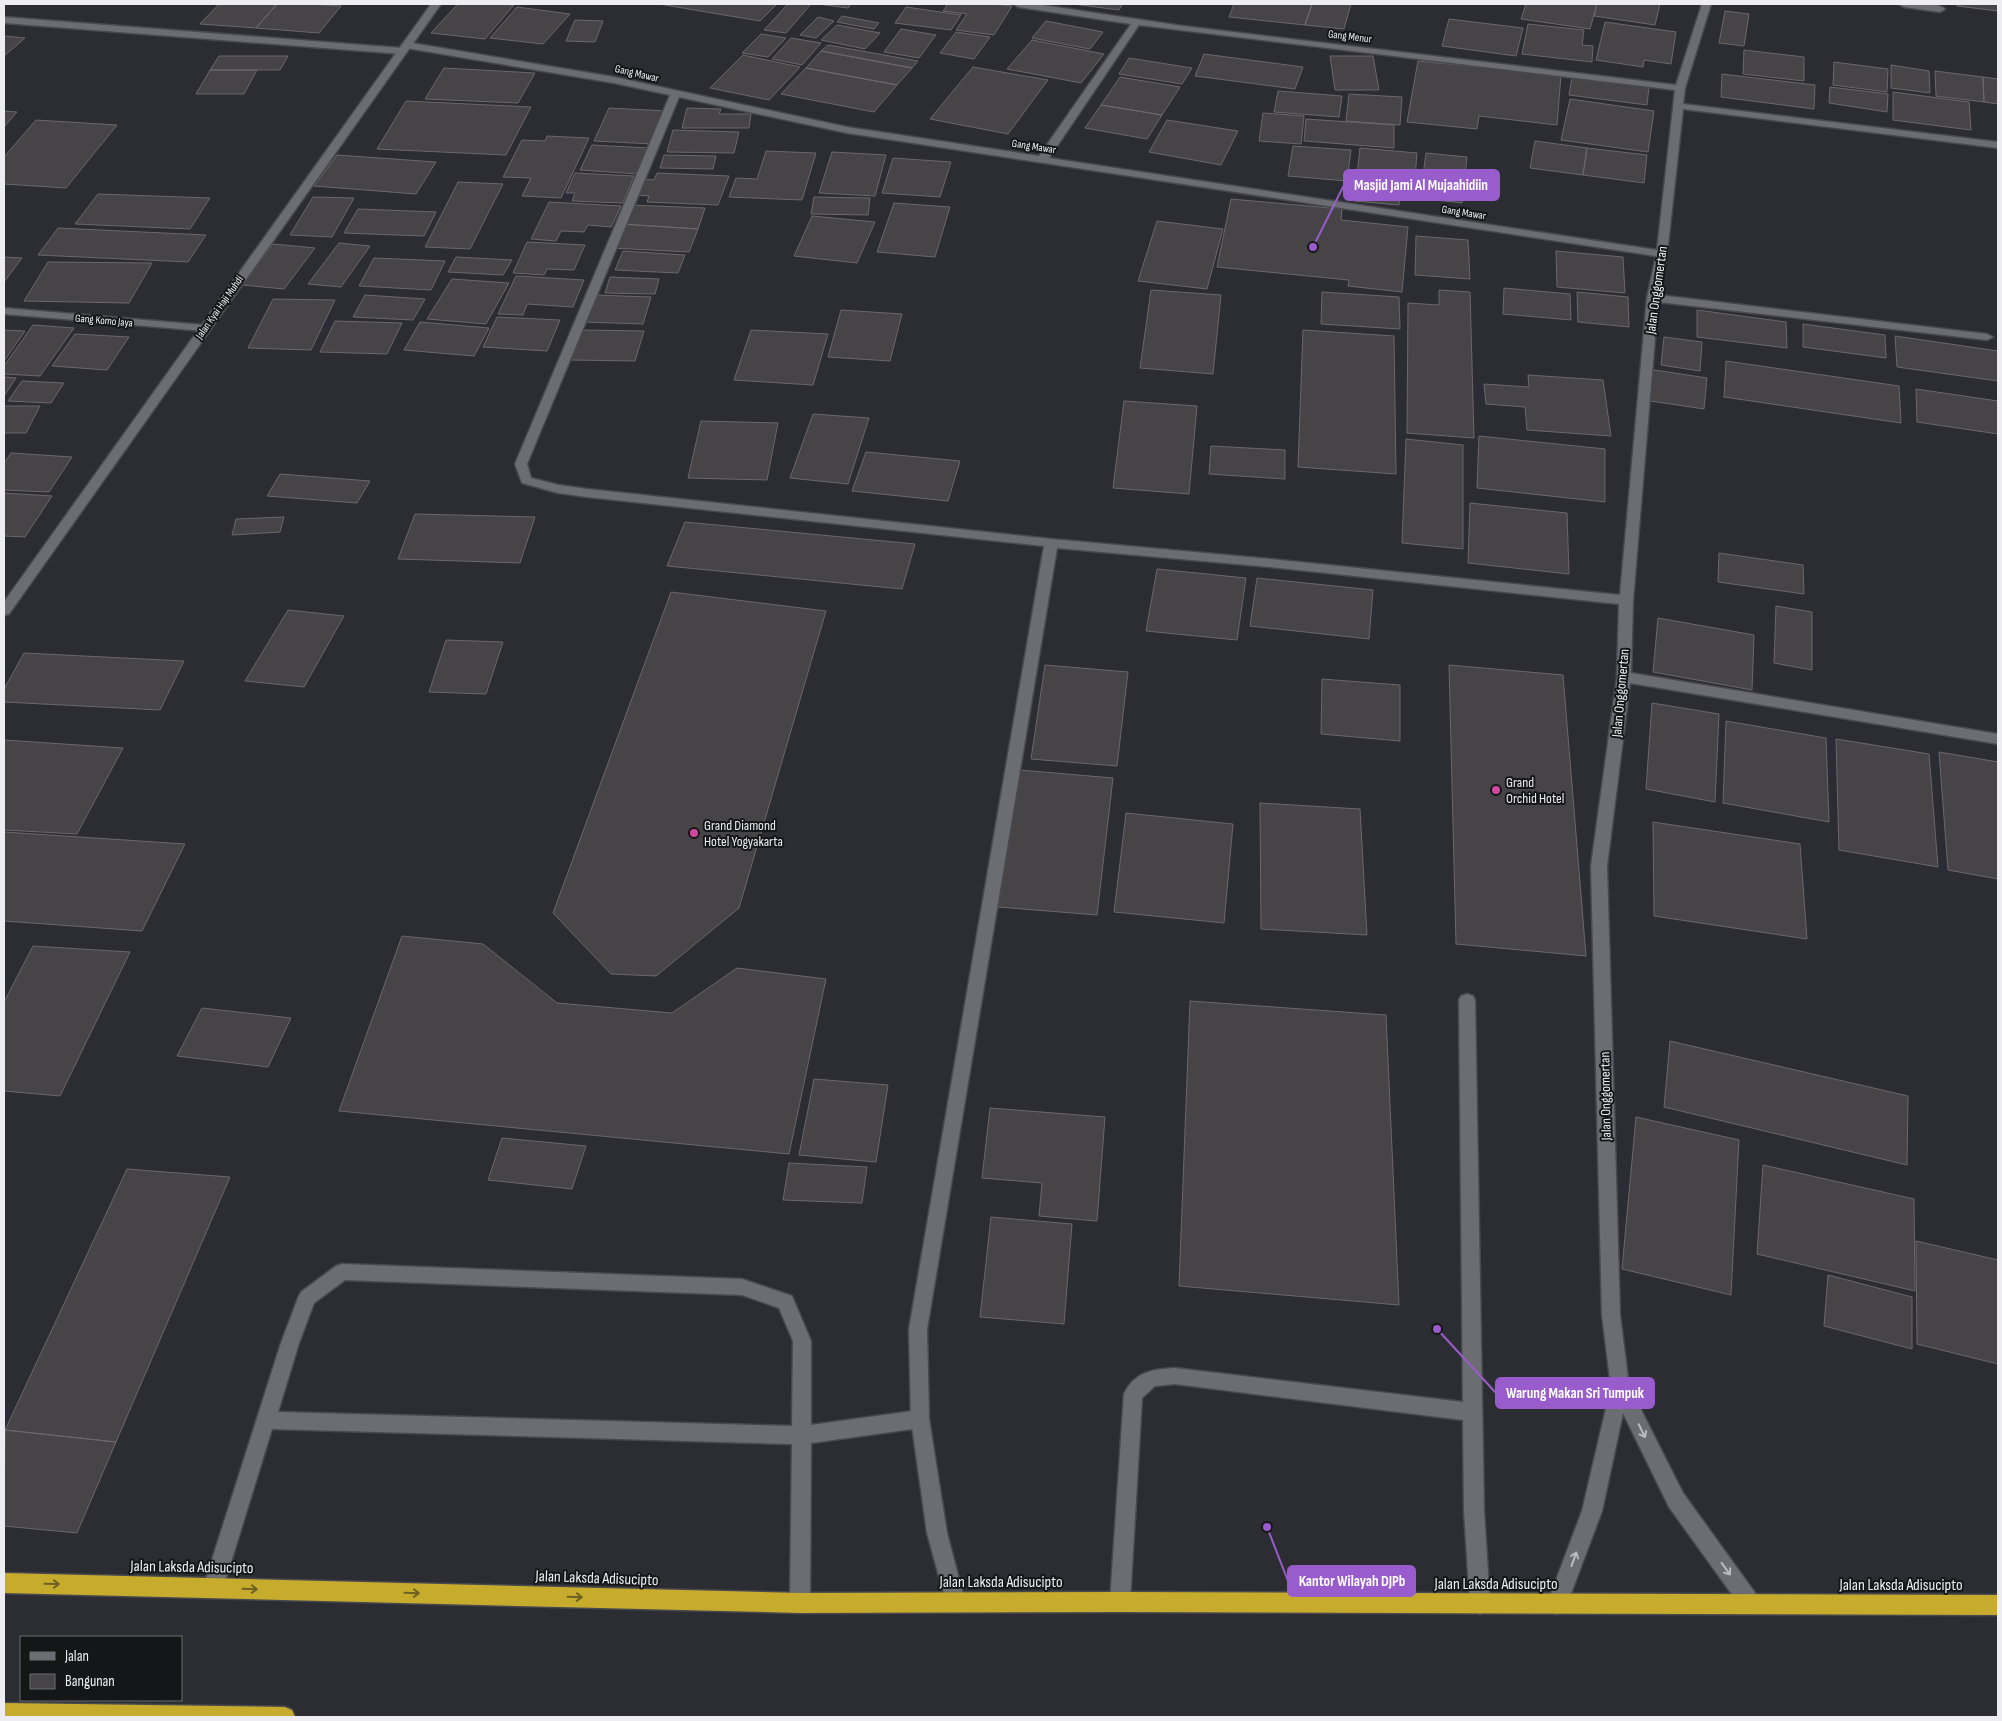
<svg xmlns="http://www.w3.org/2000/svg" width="2002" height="1721" font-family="'Sofia Sans Condensed',sans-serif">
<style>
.building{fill:#474448;stroke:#6b676c}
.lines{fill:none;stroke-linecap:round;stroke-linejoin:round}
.lane-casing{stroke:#48494e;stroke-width:3}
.street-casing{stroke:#48494e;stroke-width:3}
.secondary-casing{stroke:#48494e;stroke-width:3}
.highway-casing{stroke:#48494e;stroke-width:3}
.lane{fill:#6c6d72;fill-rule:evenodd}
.street{fill:#6c6d72;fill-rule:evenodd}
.secondary{fill:#6c6d72;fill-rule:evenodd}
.highway{fill:#c7ab2c;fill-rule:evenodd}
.oneway{stroke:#bababf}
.oneway2{stroke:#6e6022}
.hotel-dot{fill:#d1479c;stroke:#151618;stroke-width:2}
.labels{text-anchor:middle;stroke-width:4;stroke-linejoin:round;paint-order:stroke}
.far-street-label{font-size:11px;fill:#eeeef2;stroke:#151618}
.street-label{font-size:14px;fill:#eeeef2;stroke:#151618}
.poi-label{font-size:14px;fill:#eeeef2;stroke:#151618;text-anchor:start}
.near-street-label{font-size:16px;fill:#eeeef2;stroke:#151618}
.leader{fill:none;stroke:#985ccc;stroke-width:2}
.callout-dot{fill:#985ccc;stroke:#151618;stroke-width:2}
.callout{fill:#985ccc;stroke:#985ccc;stroke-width:2}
.callout-label{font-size:15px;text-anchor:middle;font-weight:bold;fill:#fff}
</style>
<rect width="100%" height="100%" fill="#2c2d32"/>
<!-- building -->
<path class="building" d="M 219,4 L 277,4 L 256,28 L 200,24 Z
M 277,4 L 312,4 L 341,6 L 319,33 L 256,28 Z
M 458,4 L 500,4 L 514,5 L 485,39 L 431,33 Z
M 659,4 L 777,4 L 760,21 Z
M 788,4 L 811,4 L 786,33 L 764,30 Z
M 818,4 L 851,4 L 848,8 Z
M 948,4 L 994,4 L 1012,6 L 994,35 L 956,30 L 967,14 L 943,11 Z
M 1073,4 L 1122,4 L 1119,10 Z
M 1234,4 L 1312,4 L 1305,25 L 1229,17 Z
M 1312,4 L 1351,4 L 1344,29 L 1305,25 Z
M 1526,4 L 1597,4 L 1590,29 L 1521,19 Z
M 1597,4 L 1660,4 L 1655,25 L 1594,16 Z
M 1957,4 L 1998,4 L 1998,11 L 1957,6 Z
M 517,7 L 570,14 L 543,44 L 490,38 Z
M 906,7 L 961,15 L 951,30 L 895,23 Z
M 1725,11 L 1749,14 L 1744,46 L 1719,43 Z
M 842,16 L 879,23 L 874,29 L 837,22 Z
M 818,17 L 834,21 L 816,38 L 800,35 Z
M 1449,19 L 1523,28 L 1516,56 L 1442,46 Z
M 575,20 L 603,21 L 595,42 L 566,41 Z
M 1046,21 L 1103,32 L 1090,49 L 1032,38 Z
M 1605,22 L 1676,32 L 1671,64 L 1644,60 L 1643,67 L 1596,60 Z
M 1528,24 L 1584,30 L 1582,45 L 1593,46 L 1592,62 L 1522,54 Z
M 837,25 L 880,33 L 865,49 L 821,40 Z
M 901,29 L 936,35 L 919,58 L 884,52 Z
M 956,32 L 990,37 L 974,59 L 940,53 Z
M 761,34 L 786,38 L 768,57 L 742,53 Z
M 4,36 L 25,38 L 4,56 Z
M 791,38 L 821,43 L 802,65 L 772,59 Z
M 1032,40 L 1104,54 L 1081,83 L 1007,69 Z
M 828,45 L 918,61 L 912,68 L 821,51 Z
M 1744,50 L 1804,57 L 1804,81 L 1743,74 Z
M 821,51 L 912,68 L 897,85 L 806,68 Z
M 1204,54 L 1303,67 L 1295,89 L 1195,76 Z
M 743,55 L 800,67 L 769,100 L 710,88 Z
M 219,56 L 288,56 L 280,70 L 210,70 Z
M 1330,56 L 1373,56 L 1379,90 L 1335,90 Z
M 1129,58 L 1192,68 L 1182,84 L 1119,74 Z
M 1418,61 L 1561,75 L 1557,125 L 1479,116 L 1477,129 L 1407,122 Z
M 1834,62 L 1888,69 L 1887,92 L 1833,85 Z
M 1891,65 L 1929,71 L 1930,93 L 1891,88 Z
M 973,67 L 1048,80 L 1008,134 L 930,119 Z
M 444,68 L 535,73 L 518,103 L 425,99 Z
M 806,68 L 897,85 L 874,112 L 781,94 Z
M 210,70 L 257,70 L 244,94 L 196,94 Z
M 1935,71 L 1983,77 L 1984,102 L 1936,96 Z
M 1722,74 L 1815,85 L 1814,109 L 1721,97 Z
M 1120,77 L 1180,87 L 1162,115 L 1101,105 Z
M 1572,77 L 1649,87 L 1647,105 L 1569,95 Z
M 1983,77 L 1998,79 L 1998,104 L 1984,102 Z
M 1830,87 L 1888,94 L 1887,112 L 1829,103 Z
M 1278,91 L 1342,96 L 1339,117 L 1274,112 Z
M 1893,92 L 1969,102 L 1971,130 L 1893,120 Z
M 1349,94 L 1402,97 L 1400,125 L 1346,121 Z
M 1570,99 L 1654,111 L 1648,152 L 1561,140 Z
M 406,101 L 531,107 L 506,155 L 377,149 Z
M 1101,105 L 1162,115 L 1147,139 L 1085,128 Z
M 609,108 L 667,111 L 653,144 L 594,141 Z
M 687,108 L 721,109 L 719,114 L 751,114 L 749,128 L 682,128 Z
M 4,111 L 17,112 L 4,127 Z
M 1263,113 L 1304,116 L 1301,144 L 1259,141 Z
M 1306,119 L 1394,125 L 1394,148 L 1304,141 Z
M 36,120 L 117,125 L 66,188 L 4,184 L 4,157 Z
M 1167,120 L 1238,131 L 1221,165 L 1149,152 Z
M 673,130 L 739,132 L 734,153 L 667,152 Z
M 547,136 L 589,138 L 561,198 L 522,196 L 531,178 L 503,177 L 522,140 L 545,141 Z
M 1535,141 L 1587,148 L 1583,175 L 1530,168 Z
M 592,145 L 649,148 L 638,174 L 580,170 Z
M 1293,146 L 1351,150 L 1347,181 L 1288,176 Z
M 1360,148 L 1417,153 L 1415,178 L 1401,177 L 1399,205 L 1354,201 Z
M 1587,148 L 1647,155 L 1644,183 L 1583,175 Z
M 766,151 L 816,153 L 802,200 L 729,197 L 736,178 L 757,179 Z
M 832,152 L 886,155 L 875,196 L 819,193 Z
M 1426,153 L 1467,157 L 1462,203 L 1420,198 Z
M 337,155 L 436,162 L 416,194 L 314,186 Z
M 664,155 L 716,156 L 713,169 L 660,168 Z
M 893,158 L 951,162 L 940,197 L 882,193 Z
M 575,173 L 634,176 L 623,203 L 572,201 L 575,193 L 566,193 Z
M 657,173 L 729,176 L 718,205 L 647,202 L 649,196 L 636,195 L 642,179 L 654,180 Z
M 458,182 L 503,184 L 470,249 L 425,247 Z
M 98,194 L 210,198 L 190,229 L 75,224 Z
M 313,197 L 354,198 L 332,237 L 290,235 Z
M 814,197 L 870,198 L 868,215 L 811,214 Z
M 1231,199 L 1342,209 L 1341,220 L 1408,227 L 1402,292 L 1348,286 L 1349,280 L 1217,267 Z
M 549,202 L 621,206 L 611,227 L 588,225 L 584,232 L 561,231 L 556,241 L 531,239 Z
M 894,203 L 950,207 L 935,257 L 877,252 Z
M 630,205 L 705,208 L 698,229 L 621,224 Z
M 358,209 L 436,212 L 424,236 L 344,233 Z
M 812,216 L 875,222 L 857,263 L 794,256 Z
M 1157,221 L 1223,229 L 1207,289 L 1138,281 Z
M 621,224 L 698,229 L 689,252 L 611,248 Z
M 58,228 L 206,235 L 188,262 L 38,255 Z
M 1416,236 L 1468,240 L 1470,279 L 1415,275 Z
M 527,242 L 585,245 L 574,270 L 547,269 L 544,275 L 513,273 Z
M 339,243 L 370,246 L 341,287 L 308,284 Z
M 273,244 L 315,248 L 284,289 L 242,285 Z
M 623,251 L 685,255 L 678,273 L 615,270 Z
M 1556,251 L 1623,257 L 1625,293 L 1557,287 Z
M 4,257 L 22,258 L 4,282 Z
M 456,257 L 512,260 L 503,275 L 448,272 Z
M 374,258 L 445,261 L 431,290 L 359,286 Z
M 48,262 L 152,263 L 129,303 L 24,301 Z
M 516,276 L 584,280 L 573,307 L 527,304 L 523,315 L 498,314 Z
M 610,277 L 659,279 L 655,294 L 605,293 Z
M 452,279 L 509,283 L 486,324 L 427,319 Z
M 1504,288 L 1570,294 L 1571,320 L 1503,314 Z
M 1151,290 L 1221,295 L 1213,374 L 1140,368 Z
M 1439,290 L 1470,292 L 1474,438 L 1407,433 L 1408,303 L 1439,305 Z
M 1322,292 L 1399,297 L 1400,329 L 1321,324 Z
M 1577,292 L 1628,297 L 1629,327 L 1578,322 Z
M 365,295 L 425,299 L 413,320 L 353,317 Z
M 595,295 L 651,297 L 643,324 L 585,322 Z
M 273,299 L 335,300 L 311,350 L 248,348 Z
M 841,310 L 902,314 L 890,361 L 828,357 Z
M 1697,310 L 1786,322 L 1787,348 L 1697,337 Z
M 497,317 L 560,320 L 547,351 L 483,347 Z
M 335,321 L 402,323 L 387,354 L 320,352 Z
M 420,322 L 489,328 L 474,356 L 404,350 Z
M 1803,324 L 1885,335 L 1886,358 L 1803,347 Z
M 33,325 L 74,328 L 40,376 L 4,374 L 4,366 Z
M 4,330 L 25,331 L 4,361 Z
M 580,330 L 644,331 L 635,361 L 571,360 Z
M 751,330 L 828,334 L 813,385 L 734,380 Z
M 1303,330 L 1394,336 L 1396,474 L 1298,467 Z
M 75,334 L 129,337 L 107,370 L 52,366 Z
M 1895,336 L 1998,351 L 1998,381 L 1897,367 Z
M 1664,337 L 1702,342 L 1700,371 L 1661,365 Z
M 1726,361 L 1899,386 L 1901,423 L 1724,397 Z
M 1648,369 L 1707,378 L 1704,409 L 1644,400 Z
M 1528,375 L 1603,380 L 1611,436 L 1527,430 L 1525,407 L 1486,404 L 1484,384 L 1529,387 Z
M 4,377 L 16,378 L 4,396 Z
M 22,381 L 64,383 L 51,403 L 8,401 Z
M 1916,389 L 1998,401 L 1998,434 L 1917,422 Z
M 1124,401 L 1197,406 L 1189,494 L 1113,488 Z
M 4,406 L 40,406 L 26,433 L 4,433 Z
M 813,414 L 869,418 L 848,484 L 790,478 Z
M 701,421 L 778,423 L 767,480 L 688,478 Z
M 1479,436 L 1605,449 L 1605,502 L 1477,488 Z
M 1406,439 L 1463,445 L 1463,549 L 1402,543 Z
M 1211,446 L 1285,450 L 1285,479 L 1209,474 Z
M 866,452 L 960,461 L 948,501 L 852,491 Z
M 11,453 L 72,457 L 49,492 L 4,490 L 4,463 Z
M 280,474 L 370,481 L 357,503 L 267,496 Z
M 4,493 L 52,496 L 25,537 L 4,536 Z
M 1470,503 L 1567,513 L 1569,574 L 1468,563 Z
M 415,514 L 535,517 L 520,563 L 398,559 Z
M 284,517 L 280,532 L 232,535 L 236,519 Z
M 685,522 L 915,544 L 902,589 L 667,566 Z
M 1719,553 L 1803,565 L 1804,594 L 1718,582 Z
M 1157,569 L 1246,578 L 1237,640 L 1146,631 Z
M 1257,578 L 1373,590 L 1369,639 L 1250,626 Z
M 671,592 L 826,611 L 739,908 L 656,976 L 611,974 L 553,913 Z
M 1776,606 L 1812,612 L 1812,670 L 1774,663 Z
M 288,610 L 344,616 L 304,687 L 245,681 Z
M 1658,618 L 1754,635 L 1752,690 L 1653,672 Z
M 446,640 L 503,642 L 486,694 L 429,692 Z
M 24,653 L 184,661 L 160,710 L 4,702 L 4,689 Z
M 1045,665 L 1128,672 L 1117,766 L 1031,759 Z
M 1449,665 L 1563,675 L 1586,956 L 1456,944 Z
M 1322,679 L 1400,685 L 1400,741 L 1321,734 Z
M 1652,703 L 1719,714 L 1715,802 L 1646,789 Z
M 1726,721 L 1826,738 L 1829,822 L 1723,803 Z
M 1836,739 L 1929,754 L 1938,867 L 1839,850 Z
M 4,740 L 123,748 L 77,834 L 4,830 Z
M 1939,752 L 1998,762 L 1998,879 L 1948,870 Z
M 1020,770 L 1113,778 L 1097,915 L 998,907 Z
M 1260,803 L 1360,809 L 1367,935 L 1261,929 Z
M 1126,813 L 1233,824 L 1224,923 L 1114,912 Z
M 1653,822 L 1800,844 L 1807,939 L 1654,916 Z
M 4,832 L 185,844 L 142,931 L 4,921 Z
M 402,936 L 483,944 L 557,1003 L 672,1013 L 737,968 L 826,979 L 789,1154 L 339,1111 Z
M 33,946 L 130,952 L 60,1096 L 4,1091 L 4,1002 Z
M 1190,1001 L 1386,1015 L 1399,1305 L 1179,1286 Z
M 202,1008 L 291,1018 L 268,1067 L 177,1056 Z
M 1670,1041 L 1908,1096 L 1907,1165 L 1664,1107 Z
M 814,1079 L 888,1085 L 876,1162 L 799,1155 Z
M 990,1108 L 1105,1117 L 1097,1221 L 1039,1216 L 1042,1183 L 982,1178 Z
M 1636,1117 L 1739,1140 L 1731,1295 L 1622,1269 Z
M 502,1138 L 586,1146 L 572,1189 L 488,1180 Z
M 789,1163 L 867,1167 L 862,1203 L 783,1200 Z
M 1763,1165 L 1914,1199 L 1915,1291 L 1757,1254 Z
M 127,1169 L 230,1177 L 116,1442 L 5,1430 Z
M 991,1217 L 1072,1224 L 1064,1324 L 980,1317 Z
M 1916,1241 L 1998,1260 L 1998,1364 L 1917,1344 Z
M 1828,1275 L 1912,1297 L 1912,1349 L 1824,1326 Z
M 5,1430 L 116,1442 L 77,1533 L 4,1526 Z"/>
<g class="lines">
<!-- lane casing -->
<g class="lane-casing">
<path id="lane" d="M 1467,994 L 1473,996 L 1475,1000 L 1484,1511 L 1490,1604 L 1487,1611 L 1480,1614 L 1473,1611 L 1470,1604 L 1464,1511 L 1463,1420 L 1175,1384 L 1155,1386 L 1142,1398 L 1130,1602 L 1127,1609 L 1120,1612 L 1113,1609 L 1110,1602 L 1124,1394 C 1134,1372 1153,1369 1175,1368 L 1463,1402 L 1459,1000 L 1461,996 Z
M 342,1264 L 742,1279 L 792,1296 L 811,1341 L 811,1425 L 920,1410 L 927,1413 L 929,1419 L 927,1425 L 920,1428 L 811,1443 L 810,1603 L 807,1610 L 800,1613 L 793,1610 L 790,1603 L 792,1444 L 272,1429 L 223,1588 L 220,1595 L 213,1598 L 206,1595 L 203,1588 L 281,1343 L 298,1298 L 301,1292 L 336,1266 ZM 345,1280 L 742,1295 L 779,1308 L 793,1341 L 792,1426 L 278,1412 L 299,1343 L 314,1303 Z"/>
</g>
<!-- street casing -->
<g class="street-casing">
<path id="street" d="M 1014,4 L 1035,4 L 1183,26 L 1676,85 L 1702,4 L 1711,4 L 1685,88 L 1683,104 L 1998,142 L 1998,148 L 1683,109 L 1667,254 L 1659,295 L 1987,334 L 1993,337 L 1987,340 L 1658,302 L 1633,600 L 1631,673 L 1998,734 L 1998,744 L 1630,683 L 1607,866 L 1620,1315 L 1629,1386 L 1683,1493 L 1758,1597 L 1761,1604 L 1758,1611 L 1751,1614 L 1744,1611 L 1669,1507 L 1623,1413 L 1602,1511 L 1567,1604 L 1564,1611 L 1557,1614 L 1550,1611 L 1547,1604 L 1582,1511 L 1611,1387 L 1602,1315 L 1591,866 L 1617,677 L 1619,604 L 1270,567 L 1057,548 L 927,1329 L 929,1419 L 947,1533 L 965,1602 L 962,1609 L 955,1612 L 948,1609 L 927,1533 L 911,1419 L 909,1329 L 1044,546 L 587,497 L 558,493 L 522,483 L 515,464 L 670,95 L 614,83 L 406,48 L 401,45 L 406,42 L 614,77 L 847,127 L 1039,156 L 1131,24 L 1018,7 ZM 1139,25 L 1675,90 L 1657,250 L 1049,158 ZM 679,97 L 847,133 L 1656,256 L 1647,298 L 1620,595 L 1270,559 L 1051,539 L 587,489 L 559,485 L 531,478 L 527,464 Z
M 1899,4 C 1912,3 1934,1 1945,9 L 1940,12 L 1904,7 Z
M 4,17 L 402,48 L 407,51 L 402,54 L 4,23 Z
M 4,308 L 204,325 L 210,328 L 204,331 L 4,314 Z"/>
</g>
<!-- secondary casing -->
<g class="secondary-casing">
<path id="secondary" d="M 431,4 L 441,4 L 9,614 L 4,615 L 4,602 Z"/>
</g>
<!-- highway casing -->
<g class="highway-casing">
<path id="highway" d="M 4,1573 L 800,1593 L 1120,1592 L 1998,1595 L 1998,1615 L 1120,1612 L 800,1613 L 4,1593 Z
M 4,1703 L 285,1707 L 292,1710 L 295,1717 L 4,1717 Z"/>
</g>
<!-- lane -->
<use href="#lane" class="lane"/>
<!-- street -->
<use href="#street" class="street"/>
<!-- secondary -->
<use href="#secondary" class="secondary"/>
<!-- highway -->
<use href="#highway" class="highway"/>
</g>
<!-- one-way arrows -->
<defs><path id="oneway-shaft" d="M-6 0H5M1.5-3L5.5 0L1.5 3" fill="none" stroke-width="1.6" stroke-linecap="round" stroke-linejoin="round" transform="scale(1.25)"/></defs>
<g class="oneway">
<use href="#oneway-shaft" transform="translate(1642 1431) rotate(64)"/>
<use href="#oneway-shaft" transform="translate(1574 1559) rotate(-70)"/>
<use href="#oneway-shaft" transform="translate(1726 1569) rotate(54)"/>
</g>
<g class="oneway2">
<use href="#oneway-shaft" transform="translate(52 1584) rotate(1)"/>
<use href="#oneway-shaft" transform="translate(250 1589) rotate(2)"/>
<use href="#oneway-shaft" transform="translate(412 1593) rotate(2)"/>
<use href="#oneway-shaft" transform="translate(575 1597) rotate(2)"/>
</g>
<!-- markers -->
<g class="hotel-dot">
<circle cx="1496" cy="790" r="5"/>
<circle cx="694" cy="833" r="5"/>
</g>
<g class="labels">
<!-- far-street labels -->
<g class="far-street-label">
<text transform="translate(1350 36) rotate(7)" y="4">Gang Menur</text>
<text transform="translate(637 73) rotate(13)" y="4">Gang Mawar</text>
<text transform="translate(1034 146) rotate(9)" y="4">Gang Mawar</text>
<text transform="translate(1464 212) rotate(9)" y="4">Gang Mawar</text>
<text transform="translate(219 307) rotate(-55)" y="4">Jalan Kyai Haji Muhdi</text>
<text transform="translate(104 320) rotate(5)" y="4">Gang Komo Jaya</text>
</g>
<!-- street labels -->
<g class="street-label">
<text transform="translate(1656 290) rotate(-82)" y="5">Jalan Onggomertan</text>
<text transform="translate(1620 693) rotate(-85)" y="5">Jalan Onggomertan</text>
<text transform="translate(1605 1096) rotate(-91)" y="5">Jalan Onggomertan</text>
</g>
<!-- poi labels -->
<g class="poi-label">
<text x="1506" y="787">Grand<tspan x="1506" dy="16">Orchid Hotel</tspan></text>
<text x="704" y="830">Grand Diamond<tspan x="704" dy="16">Hotel Yogyakarta</tspan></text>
</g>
<!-- near-street labels -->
<g class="near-street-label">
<text transform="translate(192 1566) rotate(1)" y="6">Jalan Laksda Adisucipto</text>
<text transform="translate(597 1577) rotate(2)" y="6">Jalan Laksda Adisucipto</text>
<text x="1001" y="1587">Jalan Laksda Adisucipto</text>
<text x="1496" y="1589">Jalan Laksda Adisucipto</text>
<text x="1901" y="1590">Jalan Laksda Adisucipto</text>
</g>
</g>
<!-- callouts -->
<path class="leader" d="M1313 247L1344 185M1437 1329L1496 1393M1267 1527L1288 1581"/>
<g class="callout-dot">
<circle cx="1313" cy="247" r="5"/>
<circle cx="1437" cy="1329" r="5"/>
<circle cx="1267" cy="1527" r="5"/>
</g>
<g class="callout">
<rect x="1344" y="170" width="155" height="30" rx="5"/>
<rect x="1496" y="1378" width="158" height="30" rx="5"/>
<rect x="1288" y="1566" width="127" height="30" rx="5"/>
</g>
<g class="callout-label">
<text x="1421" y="190">Masjid Jami Al Mujaahidiin</text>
<text x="1575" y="1398">Warung Makan Sri Tumpuk</text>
<text x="1352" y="1586">Kantor Wilayah DJPb</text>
</g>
<!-- border -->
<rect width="2002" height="1721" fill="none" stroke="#eeeef2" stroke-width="10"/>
<!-- legend -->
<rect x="20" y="1636" width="162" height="65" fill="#151618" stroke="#6c6c6f"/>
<rect x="30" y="1652" width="25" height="8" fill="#6c6d72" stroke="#6c6c6f"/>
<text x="65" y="1661" font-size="15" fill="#eeeef2">Jalan</text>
<rect x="30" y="1674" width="25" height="15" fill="#474448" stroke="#6c6c6f"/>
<text x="65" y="1686" font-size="15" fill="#eeeef2">Bangunan</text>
</svg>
